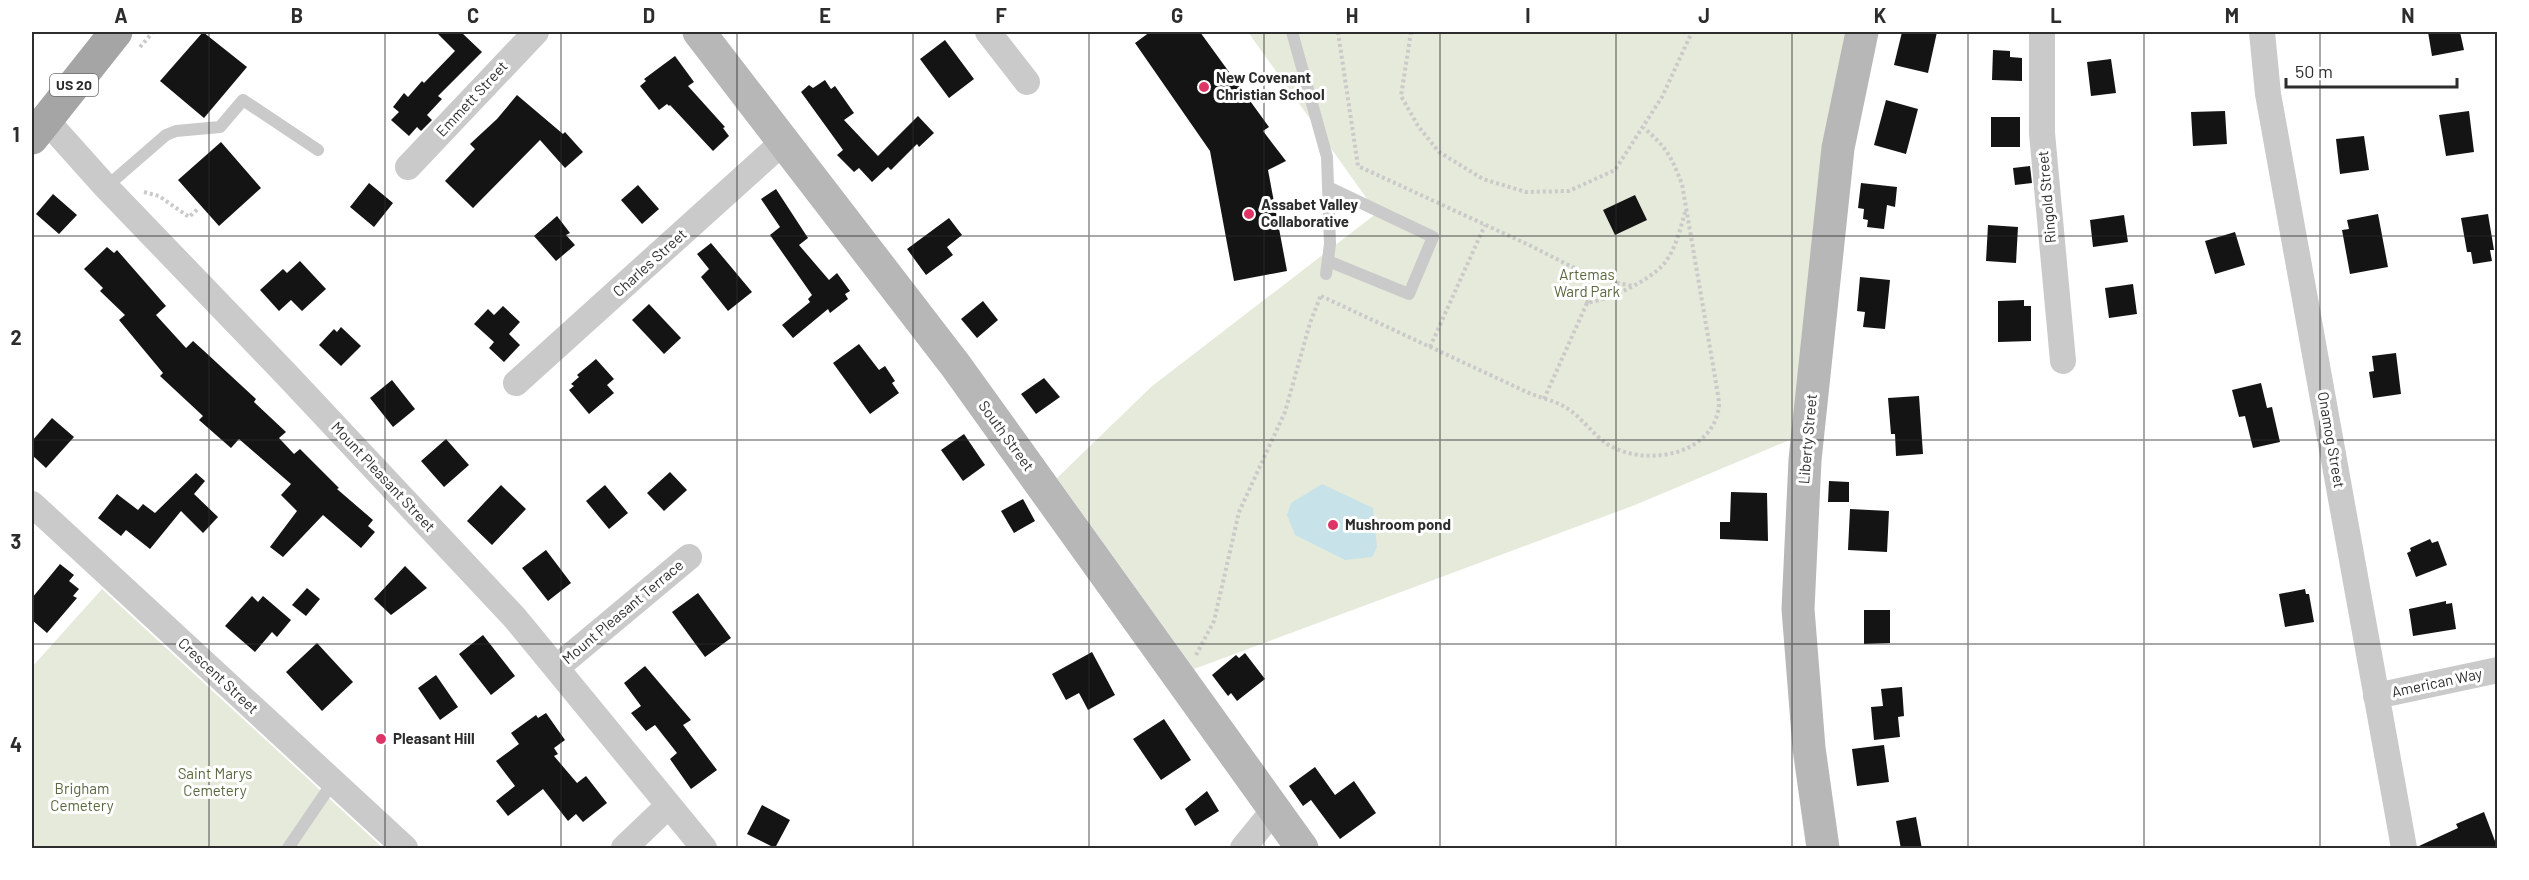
<svg xmlns="http://www.w3.org/2000/svg" width="2529" height="880" font-family="Barlow,sans-serif">
<style>
.green{fill:#e6eada}
.water{fill:#c7e3e9}
.building{fill:#141414}
.lines{fill:none;stroke-linecap:round;stroke-linejoin:round}
.path{stroke:#cacaca;stroke-width:4;stroke-dasharray:3 3;stroke-linecap:butt}
.lane{stroke:#cacaca;stroke-width:12}
.street{stroke:#cacaca;stroke-width:26}
.secondary{stroke:#b7b7b7;stroke-width:33}
.primary{stroke:#a5a5a5;stroke-width:33}
.grid{fill:none;stroke:#2d2d2d;stroke-width:1.5;stroke-opacity:0.55}
.poi-dot{fill:#dd3565;stroke:#fff;stroke-width:2}
.labels{text-anchor:middle;stroke-width:6;stroke-linejoin:round;paint-order:stroke}
.shield{fill:#fff;stroke:#6c6c6c;stroke-width:1.5}
.shield-label{font-size:14px;font-weight:bold;fill:#2d2d2d}
.poi-label{font-size:15px;font-weight:bold;fill:#2d2d2d;stroke:#fff;text-anchor:start}
.street-label{font-size:15px;fill:#2d2d2d;stroke:#fff}
.park-label{font-size:15px;fill:#58663c;stroke:#fff}
.neatline{fill:none;stroke:#2d2d2d;stroke-width:2}
.grid-label{font-size:20px;text-anchor:middle;font-weight:bold;fill:#2d2d2d}
</style>
<rect width="100%" height="100%" fill="#fff"/>
<!-- green -->
<path class="green" d="M 1248,32 L 1845,32 L 1827,133 L 1792,439 L 1635,505 L 1194,669 L 1057,478 L 1151,387 L 1377,213 Z
M 102,589 L 383,848 L 32,848 L 32,667 Z"/>
<!-- water -->
<path class="water" d="M 1322,484 L 1373,508 L 1377,547 L 1372,557 L 1345,560 L 1295,535 L 1287,515 L 1291,503 Z"/>
<!-- building -->
<path class="building" d="M 203,32 L 247,67 L 204,118 L 160,81 Z
M 436,32 L 461,32 L 482,52 L 438,96 L 442,99 L 427,115 L 432,120 L 421,131 L 417,127 L 409,136 L 391,120 L 399,112 L 393,107 L 404,93 L 408,97 L 422,81 L 424,83 L 455,51 Z
M 1150,32 L 1200,32 L 1269,127 L 1263,131 L 1286,161 L 1268,170 L 1287,271 L 1234,281 L 1210,151 L 1135,43 Z
M 1902,32 L 1937,32 L 1928,73 L 1894,65 Z
M 2428,32 L 2460,32 L 2464,50 L 2432,56 Z
M 945,40 L 974,79 L 949,98 L 920,59 Z
M 1993,50 L 2010,51 L 2010,57 L 2022,58 L 2022,81 L 1992,80 Z
M 675,56 L 694,82 L 688,86 L 725,127 L 723,128 L 729,136 L 713,151 L 670,105 L 669,106 L 667,104 L 659,110 L 640,86 L 646,81 L 644,79 Z
M 2111,59 L 2116,93 L 2091,96 L 2087,62 Z
M 825,80 L 831,89 L 835,86 L 854,113 L 844,120 L 878,156 L 918,116 L 934,133 L 919,147 L 917,144 L 891,170 L 888,167 L 872,182 L 859,168 L 854,172 L 837,155 L 843,150 L 801,92 L 809,85 L 813,88 Z
M 517,95 L 563,134 L 565,132 L 583,152 L 565,168 L 540,140 L 473,208 L 445,181 L 475,149 L 470,144 L 497,119 Z
M 1886,100 L 1918,109 L 1906,154 L 1874,145 Z
M 2225,111 L 2227,144 L 2193,146 L 2191,112 Z
M 2469,111 L 2474,152 L 2446,156 L 2439,115 Z
M 1991,117 L 2020,117 L 2020,147 L 1991,147 Z
M 2364,136 L 2369,170 L 2340,174 L 2336,139 Z
M 221,142 L 261,188 L 219,226 L 178,180 Z
M 2030,166 L 2032,183 L 2015,185 L 2013,168 Z
M 369,183 L 393,203 L 374,227 L 350,207 Z
M 1861,183 L 1897,187 L 1895,207 L 1887,205 L 1884,229 L 1867,227 L 1868,220 L 1863,219 L 1864,209 L 1858,208 Z
M 638,185 L 659,209 L 642,224 L 621,200 Z
M 776,189 L 808,238 L 799,245 L 829,280 L 837,273 L 850,291 L 845,294 L 848,299 L 830,313 L 828,309 L 793,338 L 782,325 L 810,302 L 808,299 L 812,295 L 770,235 L 780,227 L 761,199 Z
M 53,194 L 77,215 L 59,234 L 36,214 Z
M 1635,195 L 1647,220 L 1615,235 L 1603,210 Z
M 2378,214 L 2388,267 L 2350,274 L 2342,230 L 2349,229 L 2347,220 Z
M 2488,214 L 2494,250 L 2490,250 L 2492,261 L 2473,264 L 2471,252 L 2467,252 L 2461,218 Z
M 2124,215 L 2128,242 L 2093,247 L 2090,220 Z
M 557,216 L 570,233 L 566,235 L 575,245 L 556,261 L 534,236 Z
M 949,218 L 962,235 L 947,247 L 953,255 L 926,275 L 907,249 Z
M 1988,225 L 2018,227 L 2016,263 L 1986,261 Z
M 2235,232 L 2245,265 L 2215,274 L 2205,241 Z
M 711,243 L 752,292 L 728,311 L 701,277 L 709,269 L 697,254 Z
M 107,247 L 114,253 L 117,250 L 166,306 L 156,315 L 186,348 L 193,341 L 203,350 L 256,399 L 254,402 L 286,432 L 279,438 L 294,454 L 300,449 L 339,488 L 337,489 L 373,520 L 368,526 L 375,532 L 361,548 L 323,515 L 283,557 L 270,547 L 297,511 L 281,495 L 291,484 L 239,439 L 231,448 L 199,420 L 203,416 L 160,376 L 163,373 L 119,320 L 125,315 L 100,291 L 103,288 L 84,269 Z
M 300,261 L 326,289 L 302,311 L 291,300 L 279,311 L 260,290 L 283,269 L 287,273 Z
M 1860,277 L 1890,280 L 1885,329 L 1863,327 L 1865,312 L 1857,311 Z
M 2133,284 L 2137,314 L 2109,318 L 2105,288 Z
M 2024,300 L 2024,306 L 2031,306 L 2031,341 L 1998,342 L 1998,301 Z
M 983,301 L 998,320 L 977,338 L 961,319 Z
M 649,304 L 681,338 L 664,354 L 632,320 Z
M 503,306 L 520,322 L 509,334 L 520,345 L 504,362 L 489,348 L 494,342 L 474,324 L 488,309 L 494,315 Z
M 341,327 L 361,346 L 341,366 L 319,345 L 334,329 L 337,332 Z
M 859,344 L 879,370 L 885,366 L 895,381 L 892,383 L 899,393 L 870,414 L 833,363 Z
M 2396,353 L 2401,394 L 2373,398 L 2369,372 L 2374,371 L 2372,356 Z
M 596,359 L 614,379 L 607,385 L 614,393 L 589,414 L 569,390 L 574,386 L 571,384 L 579,377 L 577,375 Z
M 1044,378 L 1060,397 L 1036,414 L 1021,394 Z
M 392,380 L 415,409 L 393,427 L 370,398 Z
M 2261,383 L 2267,408 L 2272,407 L 2280,442 L 2253,448 L 2245,416 L 2239,417 L 2232,390 Z
M 1919,396 L 1923,454 L 1896,456 L 1895,434 L 1891,434 L 1888,398 Z
M 52,418 L 74,437 L 46,468 L 32,455 L 32,441 Z
M 964,434 L 985,465 L 963,481 L 941,450 Z
M 446,439 L 469,465 L 444,487 L 421,461 Z
M 670,472 L 687,490 L 664,511 L 647,493 Z
M 196,473 L 205,481 L 194,494 L 218,517 L 203,533 L 181,511 L 150,549 L 126,530 L 121,536 L 98,518 L 117,494 L 138,510 L 143,504 L 155,513 Z
M 1829,481 L 1849,482 L 1849,502 L 1828,502 Z
M 501,485 L 526,509 L 492,545 L 467,521 Z
M 605,485 L 628,513 L 609,529 L 586,501 Z
M 1731,492 L 1767,493 L 1768,541 L 1720,539 L 1720,522 L 1730,522 Z
M 1023,499 L 1035,521 L 1014,533 L 1001,511 Z
M 1850,509 L 1889,511 L 1887,552 L 1848,550 Z
M 2430,539 L 2432,543 L 2438,541 L 2447,565 L 2416,577 L 2407,553 L 2411,551 L 2410,548 Z
M 546,550 L 571,583 L 548,601 L 522,568 Z
M 60,564 L 74,575 L 69,581 L 79,589 L 73,596 L 77,598 L 47,633 L 32,620 L 32,598 Z
M 405,566 L 427,588 L 391,615 L 374,599 Z
M 307,588 L 320,599 L 306,616 L 292,605 Z
M 2305,589 L 2306,594 L 2309,594 L 2314,622 L 2285,627 L 2279,594 Z
M 698,593 L 731,638 L 705,657 L 672,612 Z
M 252,596 L 258,602 L 263,596 L 291,620 L 277,637 L 272,632 L 255,652 L 225,626 Z
M 2446,601 L 2446,604 L 2452,603 L 2456,629 L 2413,636 L 2409,609 Z
M 1864,610 L 1890,610 L 1890,643 L 1864,644 Z
M 483,635 L 515,676 L 491,695 L 459,654 Z
M 317,643 L 353,682 L 322,711 L 286,672 Z
M 1092,652 L 1115,695 L 1088,710 L 1079,693 L 1066,700 L 1052,674 Z
M 1245,653 L 1265,679 L 1237,701 L 1231,693 L 1228,696 L 1212,675 L 1236,655 L 1239,658 Z
M 645,666 L 691,720 L 683,725 L 717,770 L 691,789 L 670,759 L 677,753 L 655,725 L 646,731 L 631,713 L 641,706 L 624,683 Z
M 436,675 L 458,707 L 440,720 L 418,688 Z
M 1902,687 L 1904,716 L 1898,717 L 1900,737 L 1874,740 L 1871,707 L 1883,706 L 1881,689 Z
M 546,713 L 565,740 L 554,748 L 558,754 L 554,756 L 577,783 L 586,776 L 607,803 L 583,822 L 576,814 L 568,821 L 543,789 L 508,816 L 496,801 L 515,786 L 496,761 L 519,744 L 511,733 L 536,715 L 538,718 Z
M 1164,719 L 1191,760 L 1161,780 L 1133,739 Z
M 1884,745 L 1889,782 L 1857,786 L 1852,749 Z
M 1315,767 L 1335,795 L 1354,781 L 1376,813 L 1340,839 L 1311,800 L 1303,806 L 1289,786 Z
M 1207,791 L 1219,811 L 1195,826 L 1185,809 Z
M 762,805 L 790,820 L 775,848 L 747,834 Z
M 2484,812 L 2498,849 L 2419,849 L 2419,846 L 2458,828 L 2456,824 Z
M 1916,817 L 1922,849 L 1901,849 L 1896,821 Z"/>
<g class="lines">
<!-- path -->
<path class="path" d="M 1338,32 L 1358,166 L 1529,245 L 1596,279 L 1633,286
M 1411,32 L 1401,96 L 1418,126 L 1439,152 L 1483,179 L 1526,192 L 1569,191 L 1615,170 L 1662,97 L 1692,32
M 140,47 L 153,32
M 144,192 L 159,196 L 189,217 L 199,208
M 1321,296 L 1531,394 C 1542,398 1555,401 1565,407 C 1581,416 1592,434 1607,444 C 1643,467 1713,457 1719,406 C 1719,399 1717,390 1716,383 L 1682,184 C 1671,156 1667,148 1644,128
M 1587,303 L 1596,279
M 1430,347 L 1485,225
M 1544,399 L 1587,303 C 1610,299 1647,282 1663,265 C 1675,251 1680,230 1685,212
M 1196,655 L 1214,621 L 1239,512 L 1285,412 L 1310,323 L 1321,295"/>
<!-- lane -->
<path class="lane" d="M 1292,32 L 1327,157 L 1330,244 L 1326,274
M 106,187 L 166,135 L 176,131 L 220,127 L 243,100 L 318,150
M 1328,261 L 1409,294 L 1433,237 L 1330,188
M 288,848 L 333,782"/>
<!-- street -->
<path class="street" d="M 988,32 L 1027,82
M 2042,32 L 2042,133 L 2063,361
M 2262,32 L 2268,94 L 2404,848
M 46,120 L 106,187 L 286,374 L 515,618 L 704,848
M 408,167 L 536,32
M 516,383 L 783,142
M 32,504 L 405,848
M 556,668 L 689,557
M 2376,696 L 2498,670
M 624,848 L 668,806
M 1243,848 L 1274,810"/>
<!-- secondary -->
<path class="secondary" d="M 699,32 L 956,366 L 1302,848
M 1823,848 L 1809,748 L 1798,609 L 1805,460 L 1838,148 L 1862,32"/>
<!-- primary -->
<path class="primary" d="M 32,138 L 116,32"/>
</g>
<!-- grid -->
<path class="grid" d="M 209,32 L 209,848M 385,32 L 385,848M 561,32 L 561,848M 737,32 L 737,848M 913,32 L 913,848M 1089,32 L 1089,848M 1264,32 L 1264,848M 1440,32 L 1440,848M 1616,32 L 1616,848M 1792,32 L 1792,848M 1968,32 L 1968,848M 2144,32 L 2144,848M 2320,32 L 2320,848M 32,236 L 2498,236M 32,440 L 2498,440M 32,644 L 2498,644"/>
<!-- markers -->
<g class="poi-dot">
<circle cx="1204" cy="87" r="6"/>
<circle cx="1249" cy="214" r="6"/>
<circle cx="1333" cy="525" r="6"/>
<circle cx="381" cy="739" r="6"/>
</g>
<g class="labels">
<!-- shield labels -->
<rect class="shield" x="50" y="74" width="48" height="22" rx="4.5"/>
<g class="shield-label">
<text x="74" y="90">US 20</text>
</g>
<!-- poi labels -->
<g class="poi-label">
<text x="1216" y="83">New Covenant<tspan x="1216" dy="17">Christian School</tspan></text>
<text x="1261" y="210">Assabet Valley<tspan x="1261" dy="17">Collaborative</tspan></text>
<text x="1345" y="530">Mushroom pond</text>
<text x="393" y="744">Pleasant Hill</text>
</g>
<!-- street labels -->
<g class="street-label">
<text transform="translate(472 99) rotate(-47)" y="5">Emmett Street</text>
<text transform="translate(2047 197) rotate(-95)" y="5">Ringold Street</text>
<text transform="translate(650 263) rotate(-42)" y="5">Charles Street</text>
<text transform="translate(1006 436) rotate(54)" y="5">South Street</text>
<text transform="translate(1808 439) rotate(-85)" y="5">Liberty Street</text>
<text transform="translate(2331 440) rotate(80)" y="5">Onamog Street</text>
<text transform="translate(383 477) rotate(47)" y="5">Mount Pleasant Street</text>
<text transform="translate(623 612) rotate(-40)" y="5">Mount Pleasant Terrace</text>
<text transform="translate(218 676) rotate(43)" y="5">Crescent Street</text>
<text transform="translate(2437 683) rotate(-12)" y="5">American Way</text>
</g>
<!-- park labels -->
<g class="park-label">
<text x="1587" y="280">Artemas<tspan x="1587" dy="17">Ward Park</tspan></text>
<text x="215" y="779">Saint Marys<tspan x="215" dy="17">Cemetery</tspan></text>
<text x="82" y="794">Brigham<tspan x="82" dy="17">Cemetery</tspan></text>
</g>
</g>
<!-- border -->
<rect width="2529" height="880" fill="none" stroke="#ffffff" stroke-width="66"/>
<!-- scale -->
<path d="M2286 78v9h171v-9" fill="none" stroke="#2d2d2d" stroke-width="3"/>
<text x="2295" y="78" font-size="18" fill="#2d2d2d" stroke="#ffffff" stroke-width="4.5" paint-order="stroke">50 m</text>
<rect x="33" y="33" width="2463" height="814" class="neatline"/>
<g class="grid-label">
<text x="121" y="23">A</text>
<text x="297" y="23">B</text>
<text x="473" y="23">C</text>
<text x="649" y="23">D</text>
<text x="825" y="23">E</text>
<text x="1001" y="23">F</text>
<text x="1177" y="23">G</text>
<text x="1352" y="23">H</text>
<text x="1528" y="23">I</text>
<text x="1704" y="23">J</text>
<text x="1880" y="23">K</text>
<text x="2056" y="23">L</text>
<text x="2232" y="23">M</text>
<text x="2408" y="23">N</text>
<text x="16" y="142">1</text>
<text x="16" y="345">2</text>
<text x="16" y="549">3</text>
<text x="16" y="752">4</text>
</g>
</svg>
